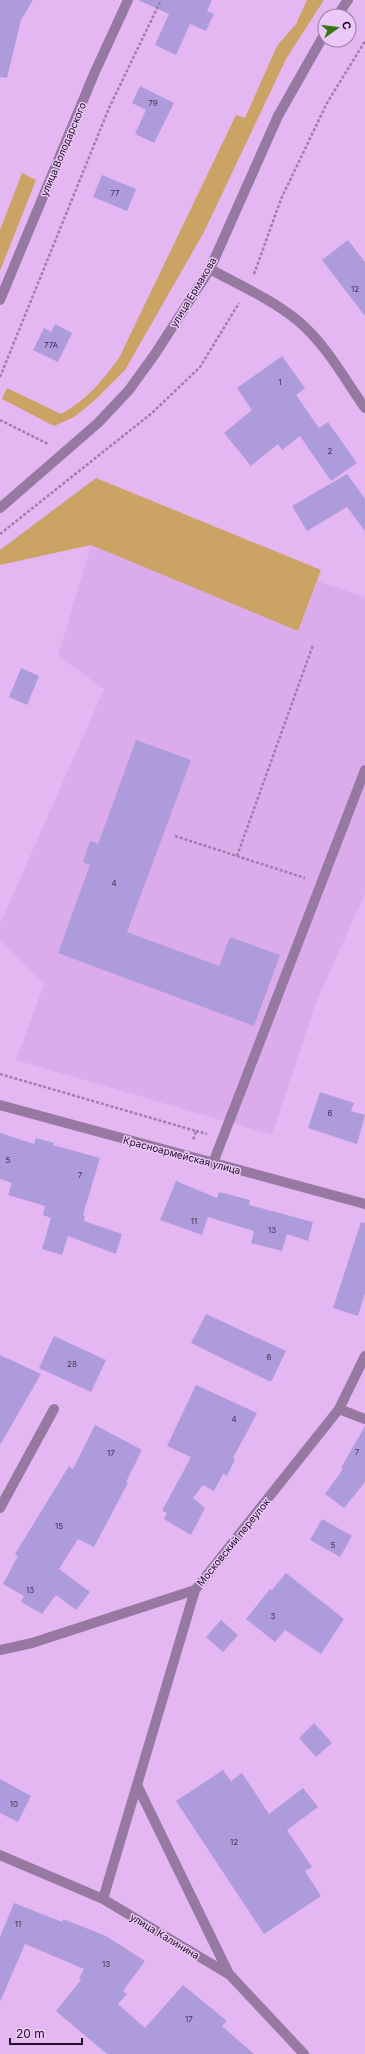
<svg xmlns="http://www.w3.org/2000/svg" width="365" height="2054" font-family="Inter,sans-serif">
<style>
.built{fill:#dcabec}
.green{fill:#caa365}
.building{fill:#ae9bdb}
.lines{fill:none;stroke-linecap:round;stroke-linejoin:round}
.path{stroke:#a07dab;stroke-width:2.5;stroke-dasharray:3 2;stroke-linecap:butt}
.minor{stroke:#9678a0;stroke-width:10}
.labels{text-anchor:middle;stroke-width:3;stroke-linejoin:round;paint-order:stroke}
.number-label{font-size:8px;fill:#433152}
.street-label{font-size:10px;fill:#1f0e24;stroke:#ecc8f8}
</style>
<rect width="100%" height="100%" fill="#e4b7f2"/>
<!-- built -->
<path class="built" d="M 91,545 L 298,631 L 317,581 L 365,597 L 365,894 L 317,1000 L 272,1135 L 16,1060 L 44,984 L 0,940 L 0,924 L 104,689 L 58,656 Z"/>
<!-- green -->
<path class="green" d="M 307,0 L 324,0 L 286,59 L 204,232 L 125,370 L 94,401 L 74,417 L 54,426 L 2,399 L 7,388 L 61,414 C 88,399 101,382 119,358 L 236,115 L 245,118 L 277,46 L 296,24 Z
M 22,173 L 36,180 L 0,271 L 0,230 Z
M 96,478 L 321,570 L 298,631 L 91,545 L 0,565 L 0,550 Z"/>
<!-- building -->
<path class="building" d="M 0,0 L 33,0 L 21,20 L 7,78 L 0,77 Z
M 138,0 L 212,0 L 207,11 L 214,14 L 206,31 L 190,24 L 176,55 L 155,45 L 169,14 Z
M 140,86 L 174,103 L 154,143 L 135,134 L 146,110 L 132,103 Z
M 102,175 L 136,189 L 127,211 L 93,197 Z
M 348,240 L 365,262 L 365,316 L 322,260 Z
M 55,324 L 72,333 L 58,362 L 33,350 L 44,328 L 51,332 Z
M 282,356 L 305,388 L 296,395 L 319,428 L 328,422 L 357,463 L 331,481 L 300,436 L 282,450 L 278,444 L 251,466 L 224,433 L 252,410 L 237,388 Z
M 347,474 L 365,499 L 365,531 L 347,507 L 307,531 L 292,506 Z
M 21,668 L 39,676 L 27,705 L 9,697 Z
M 136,740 L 191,760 L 127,932 L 219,966 L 230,937 L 280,955 L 254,1026 L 58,953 L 90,865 L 83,862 L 90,841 L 98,844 Z
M 320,1092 L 354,1103 L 351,1111 L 365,1115 L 357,1144 L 308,1128 Z
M 0,1133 L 34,1144 L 36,1138 L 54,1143 L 53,1145 L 100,1158 L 83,1215 L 85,1216 L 84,1221 L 122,1234 L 116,1254 L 68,1236 L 62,1255 L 42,1249 L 51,1218 L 43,1215 L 45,1206 L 8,1195 L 12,1183 L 0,1179 Z
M 176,1181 L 217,1198 L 219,1192 L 250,1200 L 249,1205 L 313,1222 L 308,1241 L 287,1234 L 282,1251 L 251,1243 L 254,1231 L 208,1217 L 202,1235 L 160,1220 Z
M 361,1222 L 365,1223 L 365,1293 L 358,1316 L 333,1308 Z
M 206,1314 L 286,1351 L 271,1382 L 191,1343 Z
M 54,1336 L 106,1360 L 91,1392 L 39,1368 Z
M 0,1355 L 41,1374 L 0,1445 Z
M 196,1385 L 257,1413 L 233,1458 L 235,1459 L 227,1476 L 223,1474 L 214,1491 L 203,1485 L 193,1498 L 205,1508 L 191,1535 L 164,1519 L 167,1513 L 162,1511 L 191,1457 L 167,1446 Z
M 95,1425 L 142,1450 L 126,1482 L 128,1483 L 94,1547 L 78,1539 L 59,1569 L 90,1592 L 76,1610 L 56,1595 L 42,1614 L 21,1602 L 24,1596 L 3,1584 L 18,1556 L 15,1554 L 69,1466 L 73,1469 Z
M 365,1426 L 365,1482 L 344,1508 L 325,1494 L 343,1469 L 341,1468 Z
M 322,1519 L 352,1536 L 340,1557 L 310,1540 Z
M 286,1573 L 344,1619 L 321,1654 L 285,1630 L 275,1642 L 246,1619 L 270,1589 L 272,1590 Z
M 221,1620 L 238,1635 L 223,1652 L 206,1637 Z
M 314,1723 L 332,1743 L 316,1757 L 299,1738 Z
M 223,1770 L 231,1781 L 242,1773 L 269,1814 L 303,1788 L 318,1807 L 287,1830 L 312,1867 L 305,1871 L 321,1896 L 264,1934 L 176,1801 Z
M 0,1779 L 31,1796 L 18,1822 L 0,1813 Z
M 14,1903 L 62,1922 L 63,1919 L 106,1936 L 145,1961 L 123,1991 L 127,1994 L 118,2004 L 145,2028 L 183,1985 L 227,2021 L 222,2026 L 254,2054 L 107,2054 L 56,2011 L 81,1980 L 79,1978 L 84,1969 L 25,1944 L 0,2002 L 0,1937 Z"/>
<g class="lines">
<!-- path -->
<path class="path" d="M 254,274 L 281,199 L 327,103 L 365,41
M 0,377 L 109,108 L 161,0
M 0,420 L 48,444
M 0,534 L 152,413 L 200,367 L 239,303
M 175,836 L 305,878
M 237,856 L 313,645
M 0,1074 L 196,1131 L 193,1140
M 196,1131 L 207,1134"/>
<!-- minor -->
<path class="minor" d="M 337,16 L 348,0
M 210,269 C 239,285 271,299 297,320 C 325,343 344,378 365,408
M 0,300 L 94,74 L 128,0
M 0,508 L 98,423 L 129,390 L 155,354 L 210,269 L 278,116 L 325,33
M 0,1105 L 365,1204
M 213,1163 L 365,770
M 339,1409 L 365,1419
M 0,1508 L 54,1409
M 0,1650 L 32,1643 L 195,1590 L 339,1409 L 365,1356
M 137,1785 L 229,1974
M 0,1855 L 103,1899 L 230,1975 L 304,2054
M 103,1899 L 195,1590"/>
</g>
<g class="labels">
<!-- number labels -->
<g class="number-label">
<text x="153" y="106">79</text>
<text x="115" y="196">77</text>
<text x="355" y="292">12</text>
<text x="51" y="348">77А</text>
<text x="280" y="385">1</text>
<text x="330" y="454">2</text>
<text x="114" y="886">4</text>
<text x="330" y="1116">6</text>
<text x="8" y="1163">5</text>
<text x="80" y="1178">7</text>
<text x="194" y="1224">11</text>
<text x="272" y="1233">13</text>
<text x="269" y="1360">6</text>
<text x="72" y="1367">28</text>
<text x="234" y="1422">4</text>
<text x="357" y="1455">7</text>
<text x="111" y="1456">17</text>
<text x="59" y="1529">15</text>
<text x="333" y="1548">5</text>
<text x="30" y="1593">13</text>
<text x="273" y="1619">3</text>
<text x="14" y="1807">10</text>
<text x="234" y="1845">12</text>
<text x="18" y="1927">11</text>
<text x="106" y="1967">13</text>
<text x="189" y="2022">17</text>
</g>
<!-- street labels -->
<g class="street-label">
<text transform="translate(63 149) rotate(-67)" y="4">улица Володарского</text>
<text transform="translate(193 292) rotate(-59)" y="4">улица Ермакова</text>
<text transform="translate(182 1155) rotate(15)" y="4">Красноармейская улица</text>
<text transform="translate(233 1542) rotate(-51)" y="4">Московский переулок</text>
<text transform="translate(165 1936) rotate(31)" y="4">улица Калинина</text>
</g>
</g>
<!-- north arrow -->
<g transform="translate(337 28) rotate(76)"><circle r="19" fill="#ecc8f8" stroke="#9a7ea3"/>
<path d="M0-3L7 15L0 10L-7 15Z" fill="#367715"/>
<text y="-6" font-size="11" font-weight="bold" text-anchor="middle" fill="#1f0e24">С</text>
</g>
<!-- scale -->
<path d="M10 2038v6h72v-6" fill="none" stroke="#1f0e24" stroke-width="2"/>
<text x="16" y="2038" font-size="12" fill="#1f0e24" stroke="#ecc8f8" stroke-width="3" paint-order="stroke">20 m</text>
</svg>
